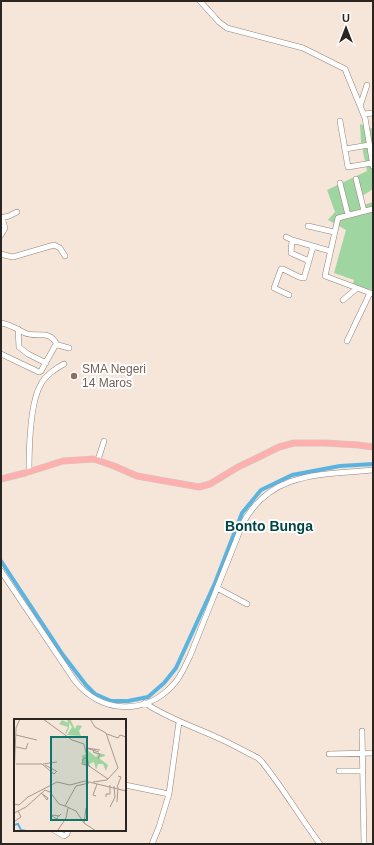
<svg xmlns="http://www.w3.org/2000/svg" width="374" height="845" font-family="Helvetica,sans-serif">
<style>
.green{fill:#9fd5a0}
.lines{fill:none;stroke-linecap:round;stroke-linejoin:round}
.canal{stroke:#5bb4e0;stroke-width:4}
.minor-casing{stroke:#928378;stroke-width:6}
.major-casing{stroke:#cccbca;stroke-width:7}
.minor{stroke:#fff;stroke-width:5}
.major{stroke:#feb0af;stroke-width:6}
.education-dot{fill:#8d6e63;stroke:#fff;stroke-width:1.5}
.labels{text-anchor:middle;stroke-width:4;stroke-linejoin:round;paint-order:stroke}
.education-label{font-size:12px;fill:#785e54;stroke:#fff;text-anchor:start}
.quarter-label{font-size:14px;font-weight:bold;fill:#014543;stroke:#fff}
.inset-river{fill:none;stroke:#5bb4e0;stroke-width:2}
.inset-road{fill:none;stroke:#a59990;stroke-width:1}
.view{fill:#0f766e;fill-opacity:0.15;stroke:#0f766e;stroke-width:2}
.inset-edge{fill:none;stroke:#2c2622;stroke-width:2}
</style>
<rect width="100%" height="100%" fill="#f6e5d9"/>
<!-- green -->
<path class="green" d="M 360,124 L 373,129 L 373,189 L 359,198 L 361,206 L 373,202 L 373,290 L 352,287 L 354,280 L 334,273 L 346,230 L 328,220 L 335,212 L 327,190 L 367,171 L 361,142 Z"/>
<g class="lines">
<!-- canal -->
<path class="canal" d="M 1,561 L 63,655 L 86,685 L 95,694 L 111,701 L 128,701 L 148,697 L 164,683 L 176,668 L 215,583 L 242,513 L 261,490 L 292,475 L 340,466 L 373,464"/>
<!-- minor casing -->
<g class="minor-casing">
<path id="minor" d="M 200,1 L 219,22 L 227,28 L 303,48 L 345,69 L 365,118 L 373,166
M 360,106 L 367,85
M 364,114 L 373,113
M 340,121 L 348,167 L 372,163
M 345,149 L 369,145
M 356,179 L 364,211
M 340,183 L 348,215
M 373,209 L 338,218 L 325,276 L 373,294
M 1,218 L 9,216 L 17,212
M 308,226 L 334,232
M 1,235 L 5,228 L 2,218
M 286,237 L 292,240
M 1,254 L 8,256 L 13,257 L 54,245 L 60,248 L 65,256
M 309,261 L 291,253 L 292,240 L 330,251
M 289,295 L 274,288 L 281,269 L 283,269 L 299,277 L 304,278 L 313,247
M 343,300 L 356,289
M 1,323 C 12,325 16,329 25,333 C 37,338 50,329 57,345
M 18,329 L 19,347 L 28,354 L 46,363
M 347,341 L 370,293
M 1,354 L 39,372 L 41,371 L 55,346 L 58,345 L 69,348
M 98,460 L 104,441
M 29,472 C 29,450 30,402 41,384 C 45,376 56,368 64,364
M 1,571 L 75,681 C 100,713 145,716 173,685 C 181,677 185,666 190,656 L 243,523 C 271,471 321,475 373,470
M 217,588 L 247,604
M 145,703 C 167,718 192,726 216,737 C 230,743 244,751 258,758 L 262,762 C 283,788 300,817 320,844
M 362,731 L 364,844
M 329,754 L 373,753
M 339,771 L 363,771
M 125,785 L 169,794
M 54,830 L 64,836 L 67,834 L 68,830
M 152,844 L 159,827 L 169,794 L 179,722"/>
</g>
<!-- major casing -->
<g class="major-casing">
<path id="major" d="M 1,479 L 25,473 L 63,461 L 94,459 L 114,466 L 137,476 L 199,487 L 210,484 L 238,467 L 257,458 L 279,447 L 294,443 L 325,443 L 358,445 L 373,447"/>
</g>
<!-- minor -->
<use href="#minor" class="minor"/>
<!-- major -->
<use href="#major" class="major"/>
</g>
<!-- markers -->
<circle class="education-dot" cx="74" cy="376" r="4"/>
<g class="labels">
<!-- education labels -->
<g class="education-label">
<text x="82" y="373">SMA Negeri<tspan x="82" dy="14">14 Maros</tspan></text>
</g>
<!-- quarter labels -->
<g class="quarter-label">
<text x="269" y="531">Bonto Bunga</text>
</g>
</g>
<!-- overview -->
<g transform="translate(14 719)">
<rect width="112" height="112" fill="#f6e5d9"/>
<path d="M 53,0 L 56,0 L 61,10 L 63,6 L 68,7 L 65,12 L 67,17 L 53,16 L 58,8 L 55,4 L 55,9 L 52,15 L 51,14 L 54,8 L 45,5 L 48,1 L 54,4 ZM 72,30 L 82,38 L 84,36 L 80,34 L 90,35 L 91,37 L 85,39 L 94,46 L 92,52 L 89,45 L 84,45 L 82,51 L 80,43 L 75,45 L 77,48 L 69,45 L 68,37 L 72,35 Z" fill="#9fd5a0"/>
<path class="inset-river" d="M 0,106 L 4,105 L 7,111 L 12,112"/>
<path class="inset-road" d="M 29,0 L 58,21 L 70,25 L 75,47 L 94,60M 76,0 L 81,8 L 92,14 L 104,49 L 93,61 L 79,63M 93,15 L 104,19 L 106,16 L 112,18M 2,16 L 23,21M 2,28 L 12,30 L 14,24M 72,29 L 85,33M 73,29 L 86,31M 81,30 L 79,33 L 86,35 L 84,40M 74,38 L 69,40 L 68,45 L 75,47M 2,45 L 28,45 L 40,55 L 43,52M 29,45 L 43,43M 31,46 L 42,52M 0,60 L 2,9 L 6,0M 103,68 L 107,58 L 104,57M 27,74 L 34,79 L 33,81 L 29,76M 82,77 L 79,76 L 83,65M 92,78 L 92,75 L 96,75 L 96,66M 103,83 L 104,68M 0,85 L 5,86 L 14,78 L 43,63 L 56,66 L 71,62 L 112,72M 51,87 L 62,92 L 70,104 L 82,112M 96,88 L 101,78 L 100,67M 0,94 L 12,88 L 31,71 L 36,73 L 45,85 L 51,87 L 62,67 L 75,64M 44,97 L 43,100 L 38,97 L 39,96 L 45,97 L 47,95M 1,102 L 7,98 L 4,92M 70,104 L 72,89M 44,111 L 52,99 L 54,89"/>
<path class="view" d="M 37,18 L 73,18 L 73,101 L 37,101 Z"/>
<rect width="112" height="112" class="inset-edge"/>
</g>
<!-- border -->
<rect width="374" height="845" fill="none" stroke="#2c2622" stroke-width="4"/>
<!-- north arrow -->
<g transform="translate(346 28)" stroke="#ffffff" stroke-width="3" paint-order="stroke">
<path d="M0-3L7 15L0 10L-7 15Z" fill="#2c2622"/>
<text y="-6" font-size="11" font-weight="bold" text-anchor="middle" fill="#2c2622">U</text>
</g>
</svg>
